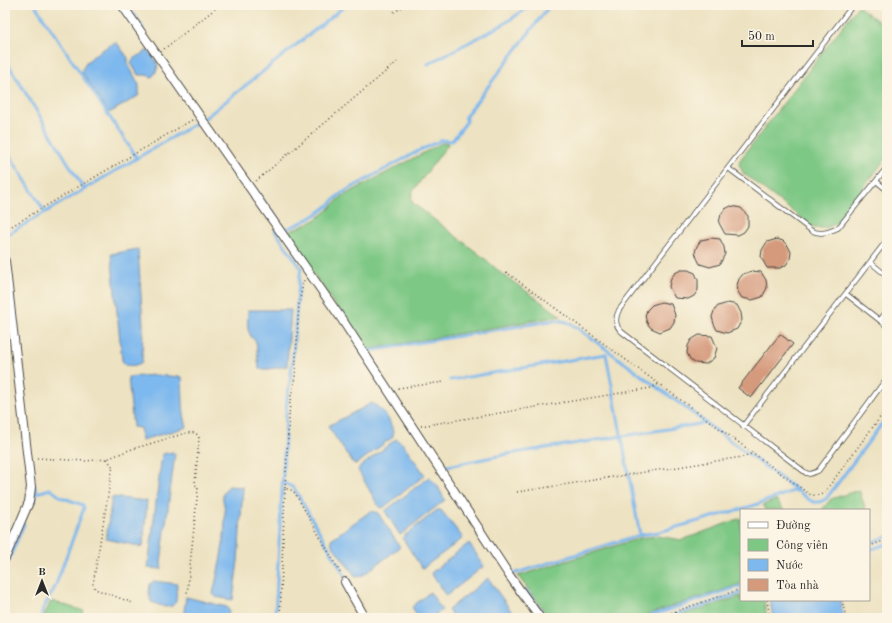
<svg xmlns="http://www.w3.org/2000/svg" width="892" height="623" font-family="'Old Standard TT',serif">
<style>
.green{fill:#7ec885;stroke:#547a58}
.water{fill:#7db8ee;stroke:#54728c}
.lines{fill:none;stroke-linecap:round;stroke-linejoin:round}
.stream{stroke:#7db8ee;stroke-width:3}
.building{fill:#d5997c}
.service-casing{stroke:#484642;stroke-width:5.5}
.minor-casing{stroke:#484642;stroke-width:10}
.path{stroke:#484642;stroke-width:1.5;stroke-dasharray:1 3;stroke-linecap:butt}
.service{stroke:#fff;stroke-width:4}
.minor{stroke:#fff;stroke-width:8}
</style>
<rect width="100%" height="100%" fill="#fcf5e5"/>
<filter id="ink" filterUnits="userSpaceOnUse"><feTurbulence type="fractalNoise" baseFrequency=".025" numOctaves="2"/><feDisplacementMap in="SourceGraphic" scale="8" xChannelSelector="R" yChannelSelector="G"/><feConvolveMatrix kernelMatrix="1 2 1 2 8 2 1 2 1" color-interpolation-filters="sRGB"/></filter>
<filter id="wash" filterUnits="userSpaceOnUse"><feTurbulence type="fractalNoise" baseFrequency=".012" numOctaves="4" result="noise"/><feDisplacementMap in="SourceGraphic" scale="16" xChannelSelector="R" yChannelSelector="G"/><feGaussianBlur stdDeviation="0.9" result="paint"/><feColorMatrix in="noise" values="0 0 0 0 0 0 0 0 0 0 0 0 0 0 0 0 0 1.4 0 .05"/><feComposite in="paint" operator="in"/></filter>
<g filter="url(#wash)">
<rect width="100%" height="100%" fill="#ede2c1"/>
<!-- green -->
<path class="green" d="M 858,6 L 887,28 L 887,157 L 838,221 C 830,228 823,229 813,227 L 743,173 L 739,164 L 740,160 Z
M 442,143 L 449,143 L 413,191 L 411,199 L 413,203 L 484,258 L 501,273 L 561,316 L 365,350 L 286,233 L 315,220 L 327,211 L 341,197 Z
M 859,490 L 866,510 L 822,510 L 831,499 Z
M 776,500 L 784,510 L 765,510 L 763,505 Z
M 741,518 L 741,584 L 637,618 L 607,618 L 606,616 L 601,616 L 596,618 L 550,618 L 518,576 L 640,538 L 657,536 L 682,540 Z
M 741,596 L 741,600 L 764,600 L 767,618 L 673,618 Z
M 51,601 L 84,611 L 82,618 L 43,618 Z"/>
<!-- water -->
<path class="water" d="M 113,43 L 117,43 L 128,58 L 128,64 L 139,85 L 139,94 L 138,96 L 111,112 L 108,112 L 82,72 C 84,59 103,50 113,43 Z
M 148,50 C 156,61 163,65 152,77 L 146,75 L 138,75 L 131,63 L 133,59 Z
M 138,249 L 143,326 L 142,362 C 136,366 132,366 125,365 L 122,360 L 111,254 Z
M 248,310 L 291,310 L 287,366 L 269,369 L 259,369 L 256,341 C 245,334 248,321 248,310 Z
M 154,375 L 182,377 C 183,393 182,412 187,427 L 142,440 L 140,428 L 133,427 L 128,377 Z
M 372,403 C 383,409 394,423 393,437 L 358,463 L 355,464 L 352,462 L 328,426 Z
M 396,439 L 403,444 L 425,475 L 383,508 L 379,507 L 358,470 L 360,467 Z
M 173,452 L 175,454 L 161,562 L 162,569 L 148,568 L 162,454 Z
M 429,477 L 437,485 L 445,500 L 400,535 L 385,511 Z
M 229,486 L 243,487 L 238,561 L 233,600 L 216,597 L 213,594 C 219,567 226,539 225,511 C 224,501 219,494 229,486 Z
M 112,497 L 147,501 L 143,547 L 106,539 Z
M 437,510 L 441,510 L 463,538 L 423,568 L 421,567 L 403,539 L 404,536 Z
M 371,511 L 378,513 L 400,547 L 362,576 L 356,577 L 332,545 L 331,539 Z
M 469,543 L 484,566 L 446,596 L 431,573 Z
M 488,578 L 516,618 L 454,618 L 448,610 Z
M 154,581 L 177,584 L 176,602 L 172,606 L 165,607 L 151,602 L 149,593 L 150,584 Z
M 430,592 L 442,610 L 431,618 L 419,618 L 412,607 Z
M 186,597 L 227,607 L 229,611 L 227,618 L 183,618 Z
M 770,600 L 840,600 L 844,618 L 773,618 Z"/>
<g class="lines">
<!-- stream -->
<path class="stream" d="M 35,5 L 137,158
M 127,5 L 143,28
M 5,59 L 84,189
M 428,64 L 504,24 L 524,10 L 534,5
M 5,148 L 45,212
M 263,200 L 284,230 C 300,224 315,217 328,206 C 333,202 336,197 342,193 L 418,151 L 442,140 L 452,141 L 467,121 L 465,117 L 550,5
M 6,235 L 9,263
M 5,236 L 205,118 L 346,5
M 606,354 L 640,535
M 370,357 L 369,351 L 556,320 L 567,322 L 576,327 L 798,491
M 450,380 L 606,354
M 443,467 L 508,454 L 706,423
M 282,482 L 294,488 L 348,581
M 37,493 L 50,489 L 61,497 L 83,505 L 84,508 L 55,587 L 43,609 L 41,618
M 31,506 L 37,493 L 34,485
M 869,543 L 887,537
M 869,550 L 887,544
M 5,569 L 24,524
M 513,574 L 640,535 L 659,532 L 752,506 L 793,491 L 798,491 C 809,499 813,507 826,499 L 887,417
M 526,591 L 546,618
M 275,618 L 287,398 C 296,355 294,311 301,268 L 275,231
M 644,618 L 741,586
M 666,618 L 741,593"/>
</g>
<g id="blocks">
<!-- building -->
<path class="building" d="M 731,206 L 741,208 L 748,216 L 748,226 L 744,232 L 738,235 L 725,234 L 719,223 L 721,214 L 725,209 Z
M 711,238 L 720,239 L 724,247 L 725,254 L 720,264 L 710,267 L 700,264 L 697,258 L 695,252 L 697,246 L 701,240 Z
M 777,239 L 783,241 L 788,246 L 791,252 L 790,259 L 786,265 L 780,268 L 767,268 L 761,257 L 762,250 L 767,242 Z
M 681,270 L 688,270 L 695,273 L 698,280 L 698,290 L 694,296 L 688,299 L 675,298 L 669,287 L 671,278 L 675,273 Z
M 752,271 L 761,272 L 766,280 L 767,288 L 762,297 L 752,300 L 742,298 L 738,292 L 737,285 L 739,279 L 743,274 Z
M 661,302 L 671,304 L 675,315 L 674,322 L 670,328 L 660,332 L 651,328 L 647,323 L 645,316 L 647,310 L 652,305 Z
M 728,303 L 737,305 L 741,313 L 742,320 L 737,329 L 727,333 L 717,330 L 714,324 L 712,317 L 714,311 L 718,306 Z
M 780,334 L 793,344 L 751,398 L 738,388 Z
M 699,335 L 712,336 L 717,348 L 714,358 L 706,364 L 695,363 L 690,359 L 687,353 L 688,346 L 691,340 Z"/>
</g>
</g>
<g filter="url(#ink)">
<use href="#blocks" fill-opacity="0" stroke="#484642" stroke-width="1"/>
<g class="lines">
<!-- service casing -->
<g class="service-casing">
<path id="service" d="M 853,5 L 619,310 C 615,318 615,326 622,332 L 806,473 L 810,474 L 818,471 L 887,378
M 887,167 L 876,181 L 887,190
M 728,168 L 812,231 C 821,235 829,232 838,228 L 876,181
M 870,262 L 887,276
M 846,294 L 887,326
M 880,320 L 887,311
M 743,426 L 887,240"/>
</g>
<!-- minor casing -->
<g class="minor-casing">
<path id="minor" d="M 122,5 L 343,321 L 509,575 L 540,618
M 5,261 L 31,487 L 29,502 L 5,558
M 345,582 L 365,618"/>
</g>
<!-- path -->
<path class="path" d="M 394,12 L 406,5
M 164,49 L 220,5
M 256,181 L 397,62
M 5,230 L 192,120
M 506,272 L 809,494 C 815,496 819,496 824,493 L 887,408
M 398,388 L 444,382
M 421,426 L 651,388 L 659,384
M 37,458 L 85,461 L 107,459 L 129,450 L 186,433 C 192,432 197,432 199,438 L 195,484 L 198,489 L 187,594
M 107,459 L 113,467 L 112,471 L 93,584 L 95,589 L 133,603
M 285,488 L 290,401 L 295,377 L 299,303 L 304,280
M 517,492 L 742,457 L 754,453
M 869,546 L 887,540
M 767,600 L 770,618
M 842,600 L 846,618
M 280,618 L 285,488 L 291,490 L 295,493 L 341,574
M 656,618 L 741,589"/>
<!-- service -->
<use href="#service" class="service"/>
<!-- minor -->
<use href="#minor" class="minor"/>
</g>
</g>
<!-- margin -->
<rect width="892" height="623" fill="none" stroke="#fcf5e5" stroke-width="20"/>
<!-- legend -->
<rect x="740" y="509" width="130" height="92" fill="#fcf5e5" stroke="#a8a49b"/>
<rect x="748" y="522" width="20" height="6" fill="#ffffff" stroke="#a8a49b"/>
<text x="776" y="529" font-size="12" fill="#2b2b2b">Đường</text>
<rect x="748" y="539" width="20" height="12" fill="#7ec885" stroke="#a8a49b"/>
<text x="776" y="549" font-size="12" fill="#2b2b2b">Công viên</text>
<rect x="748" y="559" width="20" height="12" fill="#7db8ee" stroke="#a8a49b"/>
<text x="776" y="569" font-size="12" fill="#2b2b2b">Nước</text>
<rect x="748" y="579" width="20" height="12" fill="#d5997c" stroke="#a8a49b"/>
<text x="776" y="589" font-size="12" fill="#2b2b2b">Tòa nhà</text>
<!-- north arrow -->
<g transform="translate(42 581)" stroke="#fcf5e5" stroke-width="3" paint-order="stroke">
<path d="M0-3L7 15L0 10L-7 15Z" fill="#2b2b2b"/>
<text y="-6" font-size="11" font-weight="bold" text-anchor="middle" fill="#2b2b2b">B</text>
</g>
<!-- scale -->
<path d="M742 40v6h71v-6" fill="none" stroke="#2b2b2b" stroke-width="2"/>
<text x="748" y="40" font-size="12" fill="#2b2b2b" stroke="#fcf5e5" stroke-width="3" paint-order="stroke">50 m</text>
</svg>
